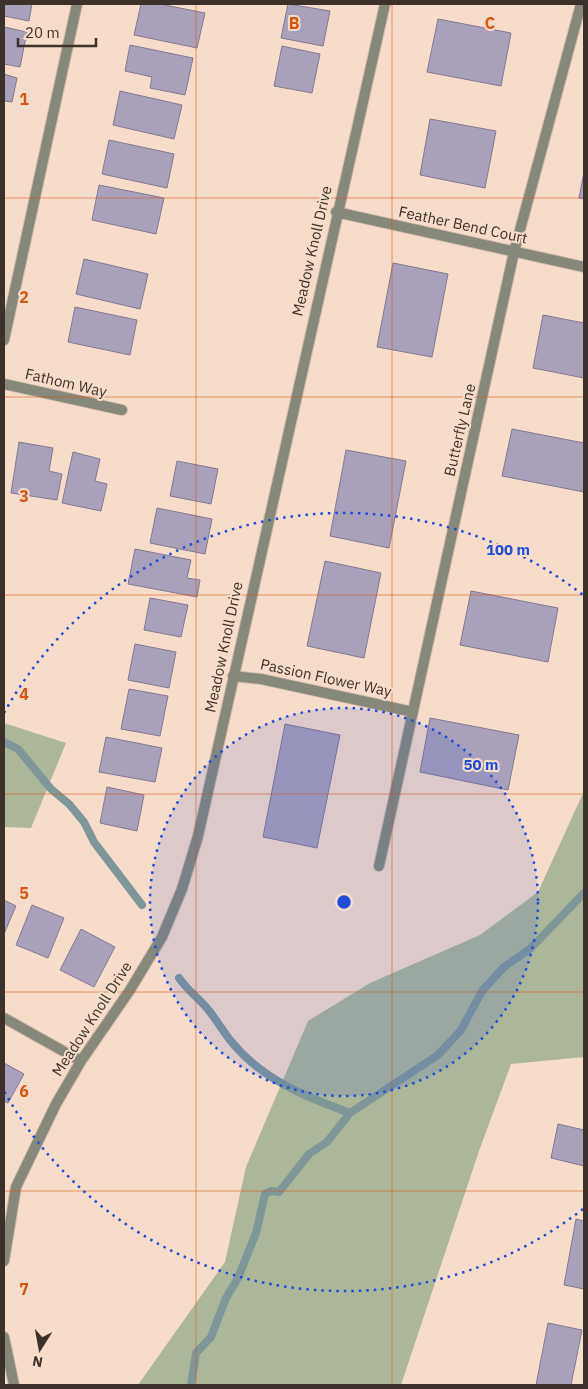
<svg xmlns="http://www.w3.org/2000/svg" width="588" height="1389" font-family="'IBM Plex Sans',sans-serif">
<style>
.forest{fill:#acb69a}
.lines{fill:none;stroke-linecap:round;stroke-linejoin:round}
.stream{stroke:#809799;stroke-width:8}
.building{fill:#a9a0ba;stroke:#827991}
.street-casing{stroke:#d1baaa;stroke-width:12}
.street{stroke:#86887c;stroke-width:10}
.grid{fill:none;stroke:#d7550f;stroke-width:1;stroke-opacity:0.55}
.ring{fill:none;stroke:#1d4ed8;stroke-width:2.5;stroke-dasharray:2.5 5}
.labels{text-anchor:middle;stroke-width:4;stroke-linejoin:round;paint-order:stroke}
.street-label{font-size:15px;fill:#3c322b;stroke:#f6dcca}
.grid-label{font-size:16px;text-anchor:middle;font-weight:bold;fill:#d7550f;stroke:#f6dcca;stroke-width:4;stroke-linejoin:round;paint-order:stroke}
.centre{fill:#1d4ed8;stroke:#f6dcca;stroke-width:2.5}
.ring-label{font-size:15px;text-anchor:middle;font-weight:bold;fill:#1d4ed8;stroke:#f6dcca;stroke-width:4;stroke-linejoin:round;paint-order:stroke}
</style>
<rect width="100%" height="100%" fill="#f6dcca"/>
<!-- forest -->
<path class="forest" d="M 4,723 L 66,743 L 31,828 L 4,827 Z
M 584,791 L 584,1057 L 511,1064 L 479,1151 L 401,1385 L 138,1385 L 225,1262 L 246,1167 L 308,1021 L 370,983 L 480,935 L 538,892 Z"/>
<g class="lines">
<!-- stream -->
<path class="stream" d="M 4,742 L 18,749 L 51,789 L 69,804 L 84,822 L 94,842 L 142,905
M 179,978 C 188,991 201,1000 210,1012 C 217,1021 223,1031 230,1040 C 262,1080 304,1096 350,1113
M 191,1385 L 196,1353 L 211,1337 L 226,1298 L 238,1278 L 256,1233 L 265,1194 L 271,1191 L 279,1192 L 309,1154 L 327,1142 L 350,1113 L 438,1055 L 461,1030 L 482,991 L 504,967 L 530,949 L 584,893"/>
</g>
<!-- building -->
<path class="building" d="M 4,4 L 32,4 L 29,21 L 4,16 Z
M 141,4 L 160,4 L 205,13 L 197,48 L 134,35 Z
M 288,4 L 330,11 L 323,46 L 281,38 Z
M 438,19 L 511,33 L 501,86 L 427,72 Z
M 4,27 L 27,32 L 20,67 L 4,64 Z
M 130,45 L 193,58 L 185,95 L 150,88 L 152,77 L 125,71 Z
M 282,46 L 320,54 L 312,93 L 274,86 Z
M 4,74 L 17,78 L 12,102 L 4,101 Z
M 120,91 L 182,105 L 174,139 L 113,125 Z
M 430,119 L 496,131 L 485,188 L 420,175 Z
M 109,140 L 174,154 L 167,188 L 102,174 Z
M 584,172 L 584,199 L 579,198 Z
M 99,185 L 164,198 L 156,234 L 92,220 Z
M 84,259 L 148,274 L 140,309 L 76,294 Z
M 393,263 L 448,274 L 432,357 L 377,347 Z
M 75,307 L 137,320 L 130,355 L 68,342 Z
M 543,315 L 584,323 L 584,378 L 533,368 Z
M 512,429 L 584,443 L 584,492 L 502,476 Z
M 19,442 L 53,448 L 49,471 L 62,474 L 57,500 L 11,493 Z
M 346,450 L 406,461 L 389,548 L 330,536 Z
M 73,452 L 100,459 L 95,481 L 107,484 L 101,511 L 62,503 Z
M 177,461 L 218,469 L 211,504 L 170,496 Z
M 157,508 L 212,519 L 205,554 L 150,543 Z
M 135,549 L 191,560 L 187,578 L 200,580 L 197,597 L 128,584 Z
M 325,561 L 381,573 L 364,658 L 307,646 Z
M 471,591 L 558,608 L 548,662 L 460,645 Z
M 150,598 L 188,605 L 181,637 L 144,630 Z
M 135,644 L 176,652 L 169,688 L 128,680 Z
M 129,689 L 168,696 L 160,736 L 121,729 Z
M 430,718 L 519,735 L 508,790 L 420,772 Z
M 285,724 L 340,735 L 317,848 L 263,837 Z
M 106,737 L 162,748 L 155,782 L 99,772 Z
M 107,787 L 144,795 L 137,831 L 100,823 Z
M 4,900 L 16,906 L 4,934 Z
M 32,905 L 64,918 L 48,958 L 16,945 Z
M 81,929 L 115,947 L 94,987 L 60,970 Z
M 4,1063 L 24,1074 L 8,1103 L 4,1101 Z
M 558,1124 L 584,1130 L 584,1166 L 551,1158 Z
M 576,1219 L 584,1221 L 584,1289 L 564,1285 Z
M 548,1323 L 582,1330 L 571,1385 L 536,1385 Z"/>
<g class="lines">
<!-- street casing -->
<g class="street-casing">
<path id="street" d="M 336,212 L 584,267
M 4,340 L 77,4
M 4,384 L 122,410
M 233,676 L 261,679 L 413,712
M 379,866 L 514,252 L 581,4
M 4,1018 L 81,1061
M 4,1261 L 16,1187 L 56,1104 L 81,1061 L 130,990 L 162,937 L 182,889 L 198,836 L 385,4
M 4,1337 L 14,1385"/>
</g>
<!-- street -->
<use href="#street" class="street"/>
</g>
<!-- grid -->
<path class="grid" d="M 196,4 L 196,1385M 392,4 L 392,1385M 4,198 L 584,198M 4,397 L 584,397M 4,595 L 584,595M 4,794 L 584,794M 4,992 L 584,992M 4,1191 L 584,1191"/>
<!-- distance rings -->
<circle cx="344" cy="902" r="194" fill="#1d4ed8" fill-opacity=".12"/>
<g class="ring">
<circle cx="344" cy="902" r="194"/>
<path d="M583 1209A389 389 0 0 1 4 1091M4 713A389 389 0 0 1 583 595"/>
</g>
<g class="labels">
<!-- street labels -->
<g class="street-label">
<text transform="translate(463 225) rotate(12)" y="5">Feather Bend Court</text>
<text transform="translate(312 251) rotate(-77)" y="5">Meadow Knoll Drive</text>
<text transform="translate(66 383) rotate(13)" y="5">Fathom Way</text>
<text transform="translate(460 430) rotate(-77)" y="5">Butterfly Lane</text>
<text transform="translate(224 647) rotate(-78)" y="5">Meadow Knoll Drive</text>
<text transform="translate(326 678) rotate(12)" y="5">Passion Flower Way</text>
<text transform="translate(92 1019) rotate(-57)" y="5">Meadow Knoll Drive</text>
</g>
</g>
<g class="grid-label">
<text x="294" y="29">B</text>
<text x="490" y="29">C</text>
<text x="24" y="105">1</text>
<text x="24" y="303">2</text>
<text x="24" y="502">3</text>
<text x="24" y="700">4</text>
<text x="24" y="899">5</text>
<text x="24" y="1097">6</text>
<text x="24" y="1295">7</text>
</g>
<circle cx="344" cy="902" r="8" class="centre"/>
<g class="ring-label">
<text x="508" y="555">100 m</text>
<text x="481" y="770">50 m</text>
</g>
<!-- border -->
<rect width="588" height="1389" fill="none" stroke="#3c322b" stroke-width="10"/>
<!-- north arrow -->
<g transform="translate(40 1349) rotate(191)" stroke="#f6dcca" stroke-width="4" paint-order="stroke">
<path d="M0-4L9 19L0 12L-9 19Z" fill="#3c322b"/>
<text y="-8" font-size="14" font-weight="bold" text-anchor="middle" fill="#3c322b">N</text>
</g>
<!-- scale -->
<path d="M18 38v8h78v-8" fill="none" stroke="#3c322b" stroke-width="2.5"/>
<text x="25" y="38" font-size="15" fill="#3c322b" stroke="#f6dcca" stroke-width="4" paint-order="stroke">20 m</text>
</svg>
